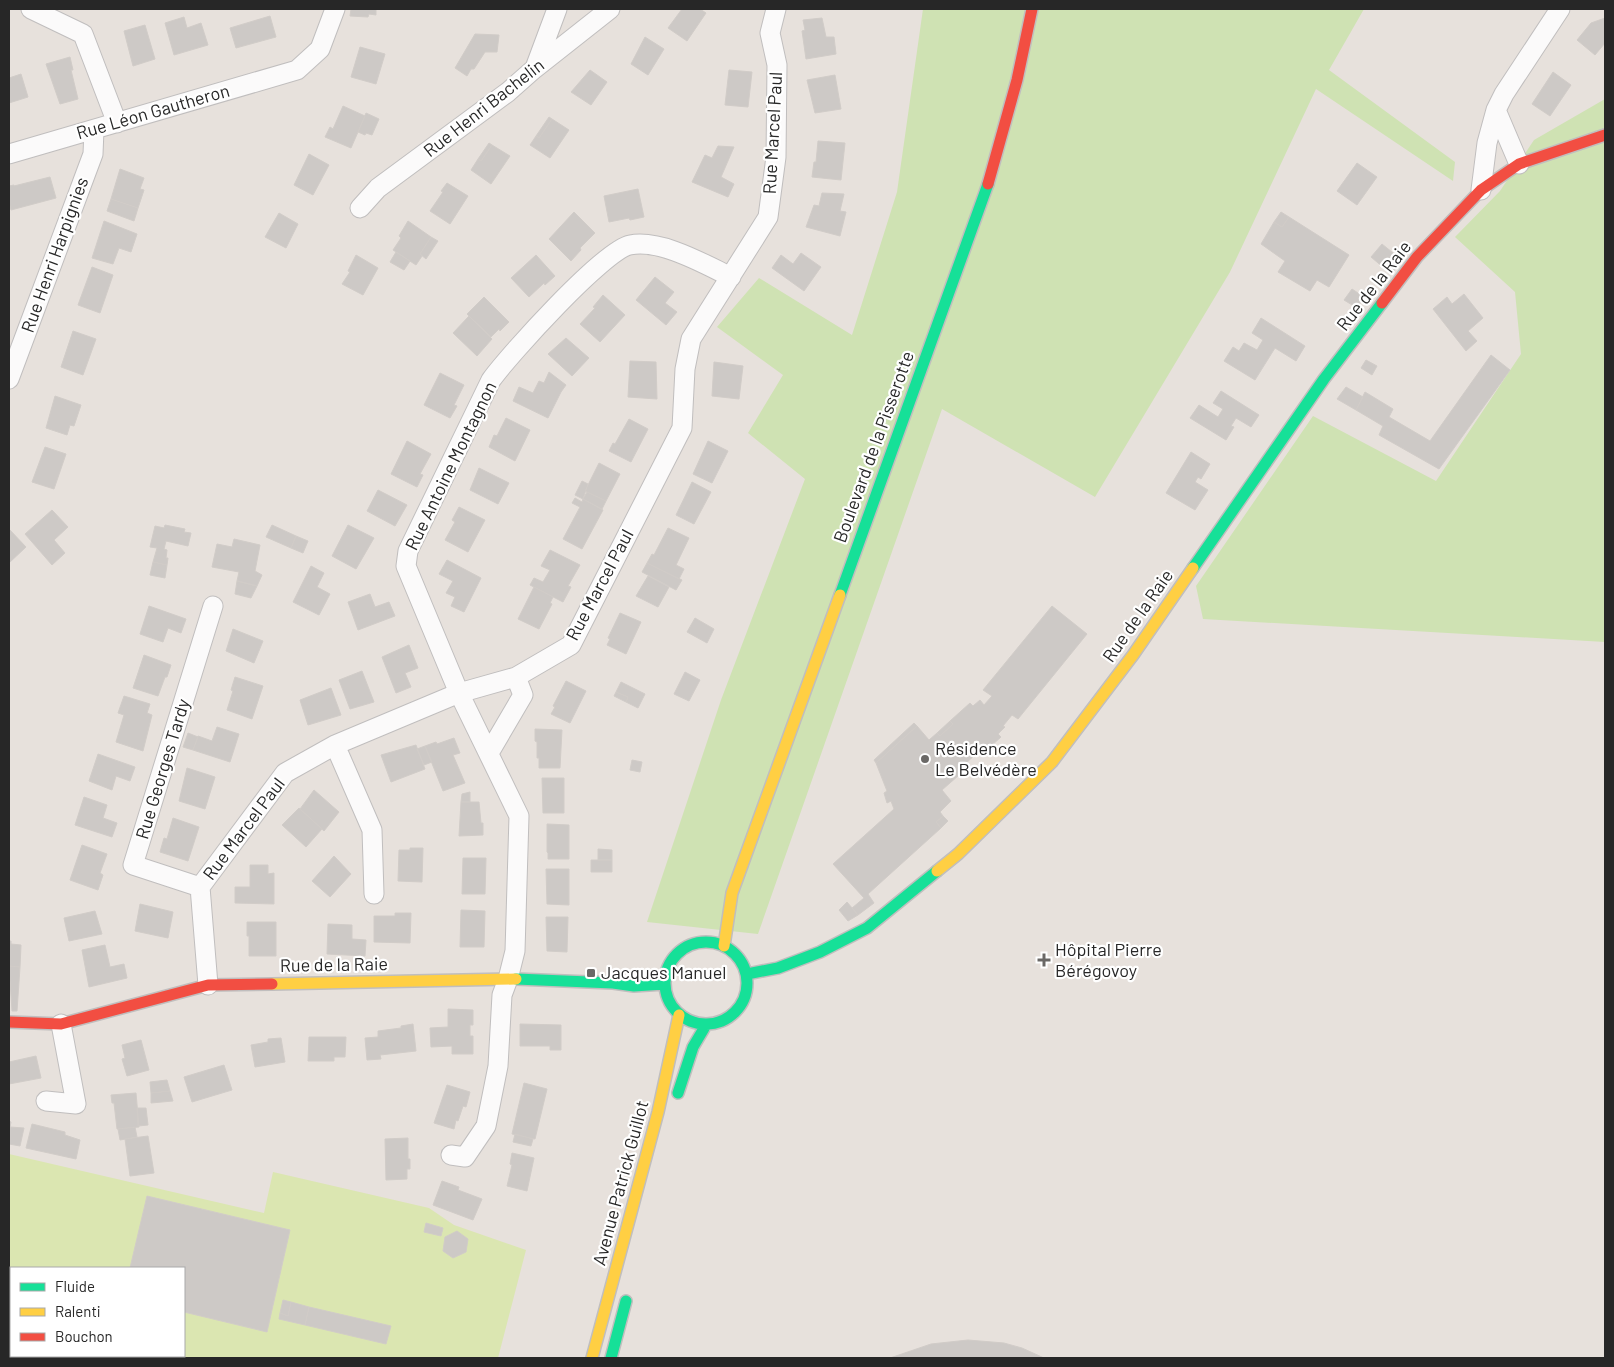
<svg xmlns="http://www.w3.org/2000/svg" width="1614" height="1367" font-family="Barlow,sans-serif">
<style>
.green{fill:#cfe2b3}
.pitch{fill:#dbe6b1;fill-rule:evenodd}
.building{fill:#cdc9c6;stroke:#d1ccc8}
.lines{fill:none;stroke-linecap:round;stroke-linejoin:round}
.street-casing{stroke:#c0bebe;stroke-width:21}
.fast-casing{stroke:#c0bebe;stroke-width:14}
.slow-casing{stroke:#c0bebe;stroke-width:14}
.jam-casing{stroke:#c0bebe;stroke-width:14}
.street{stroke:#fbfafa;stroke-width:19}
.fast{stroke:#16e098;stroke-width:11}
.slow{stroke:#ffcf43;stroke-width:11}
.jam{stroke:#f24e42;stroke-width:11}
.poi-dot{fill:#6a6866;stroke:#fff;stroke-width:2}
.labels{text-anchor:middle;stroke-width:4.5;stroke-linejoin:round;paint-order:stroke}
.street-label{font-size:18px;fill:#272727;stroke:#fff}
.poi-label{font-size:18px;fill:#272727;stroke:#fff;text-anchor:start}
</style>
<rect width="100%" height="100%" fill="#e7e1dc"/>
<!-- green -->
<path class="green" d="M 923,9 L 1364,9 L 1329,70 L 1455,162 L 1453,181 L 1316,89 L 1230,272 L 1095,497 L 942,409 L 758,934 L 647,922 L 721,700 L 805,479 L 748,433 L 783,375 L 717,327 L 759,278 L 852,335 L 897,192 Z
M 1605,99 L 1605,642 L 1203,619 L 1196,586 L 1313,416 L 1436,481 L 1521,354 L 1515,292 L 1455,237 L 1500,191 L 1534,140 Z"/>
<!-- pitch -->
<path class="pitch" d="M 9,1154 L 264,1213 L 273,1172 L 429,1208 L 454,1225 L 526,1250 L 498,1358 L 9,1358 ZM 11,1268 L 184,1268 L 184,1356 L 11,1356 Z"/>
<!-- building -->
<path class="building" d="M 351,9 L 376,9 L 376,15 L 369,14 L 368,17 L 350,16 Z
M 682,9 L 700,9 L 706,13 L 687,41 L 668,28 Z
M 270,16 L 276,37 L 236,48 L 230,28 Z
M 184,17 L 187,28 L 201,23 L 208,45 L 174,55 L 165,23 Z
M 822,18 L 826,37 L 834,37 L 836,54 L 806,59 L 802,31 L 805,30 L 803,20 Z
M 1605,18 L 1605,43 L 1595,55 L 1577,40 L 1591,23 Z
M 145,25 L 155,59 L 133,66 L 124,31 Z
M 475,34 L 499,35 L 497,52 L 485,52 L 474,69 L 471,69 L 467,76 L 455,68 Z
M 645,37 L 664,49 L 648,75 L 631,64 Z
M 360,47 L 385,54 L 376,84 L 351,77 Z
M 70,57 L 73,70 L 71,70 L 78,99 L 60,104 L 46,64 Z
M 590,70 L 607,82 L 591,105 L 571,92 Z
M 729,70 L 752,72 L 748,107 L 725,105 Z
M 1553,72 L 1571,85 L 1550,116 L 1532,104 Z
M 21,74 L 28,97 L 9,103 L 9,78 Z
M 835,75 L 841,109 L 815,113 L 807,80 Z
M 343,106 L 365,116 L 351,148 L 325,137 L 330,127 L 333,129 Z
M 366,113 L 379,119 L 372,135 L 366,133 L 365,135 L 358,132 Z
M 549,117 L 552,119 L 539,138 L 536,136 Z
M 552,119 L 569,130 L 550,158 L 530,145 L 536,136 L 539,138 Z
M 818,141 L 845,143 L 841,180 L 812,177 L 814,162 L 816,162 Z
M 489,143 L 492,145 L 481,161 L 478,159 Z
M 492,145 L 510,156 L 491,184 L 471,170 L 478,159 L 481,161 Z
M 718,146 L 734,147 L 721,177 L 734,184 L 728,197 L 692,182 L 705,155 L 712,158 Z
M 309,154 L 329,165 L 313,195 L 294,185 Z
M 1357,163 L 1377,177 L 1357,205 L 1337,191 Z
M 120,169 L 144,178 L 140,189 L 144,190 L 138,208 L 111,199 Z
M 50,177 L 56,198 L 11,210 L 9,202 L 9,186 L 14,185 L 14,186 Z
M 447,183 L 468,196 L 450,224 L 430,211 L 443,192 L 441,191 Z
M 638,189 L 644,217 L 630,220 L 629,218 L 609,222 L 604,196 Z
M 822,193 L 844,194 L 840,211 L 846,212 L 840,236 L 806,227 L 814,205 L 819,206 Z
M 111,199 L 138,208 L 134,221 L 107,211 Z
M 574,212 L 595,233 L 580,248 L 581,250 L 571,261 L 549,239 Z
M 1281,212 L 1289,217 L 1282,227 L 1274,222 Z
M 279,213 L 298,224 L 286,248 L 265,237 Z
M 1289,217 L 1349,255 L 1329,287 L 1317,280 L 1310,291 L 1278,272 L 1285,261 L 1261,244 L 1274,222 L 1282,227 Z
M 104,221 L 137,234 L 131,252 L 119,248 L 113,264 L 92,258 Z
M 408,221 L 431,237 L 420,254 L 422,256 L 416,265 L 393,250 L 401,238 L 399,236 Z
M 431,237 L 438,241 L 426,259 L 420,254 Z
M 1382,244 L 1403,261 L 1391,274 L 1371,257 Z
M 396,252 L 410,261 L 404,270 L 390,262 Z
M 801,253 L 821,267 L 804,291 L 772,268 L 781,255 L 793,264 Z
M 356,255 L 378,268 L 363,295 L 342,284 L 350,272 L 348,271 Z
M 536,255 L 555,276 L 545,285 L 544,283 L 529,297 L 511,278 Z
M 92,267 L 113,275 L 100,313 L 78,305 Z
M 655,277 L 674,292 L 665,303 L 677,312 L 666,325 L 636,300 Z
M 1352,289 L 1364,297 L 1357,308 L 1344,300 Z
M 1464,294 L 1483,318 L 1468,331 L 1477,341 L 1466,351 L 1433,309 L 1447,297 L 1452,304 Z
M 603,295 L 625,315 L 600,342 L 580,324 L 595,308 L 593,307 Z
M 484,297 L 509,322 L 500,331 L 499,329 L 491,337 L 467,314 Z
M 469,316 L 492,339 L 477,356 L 453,333 Z
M 1261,318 L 1305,346 L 1296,361 L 1275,348 L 1255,380 L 1224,361 L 1233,347 L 1239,351 L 1244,343 L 1257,350 L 1263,340 L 1252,333 Z
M 73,331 L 96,339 L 83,375 L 61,367 Z
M 566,338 L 589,358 L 572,376 L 548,354 Z
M 1491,355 L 1510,370 L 1439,469 L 1379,435 L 1383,426 L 1356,410 L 1365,392 L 1393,409 L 1389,417 L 1430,441 Z
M 1366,360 L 1377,366 L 1372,375 L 1361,368 Z
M 630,361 L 656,362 L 657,399 L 628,397 Z
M 714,362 L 743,366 L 739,399 L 712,396 Z
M 549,372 L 566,385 L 561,392 L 548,418 L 513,401 L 519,387 L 533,393 L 539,381 L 544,383 Z
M 440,373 L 464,385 L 454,405 L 457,406 L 450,418 L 424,405 Z
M 1346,387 L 1363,397 L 1356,410 L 1337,399 Z
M 1221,391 L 1259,415 L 1251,427 L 1236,418 L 1231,426 L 1234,427 L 1226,440 L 1190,418 L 1199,405 L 1218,417 L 1223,409 L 1213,403 Z
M 55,396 L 81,405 L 74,426 L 70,425 L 67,435 L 46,428 Z
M 506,418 L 530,430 L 515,461 L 489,447 L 494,435 L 497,436 Z
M 629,419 L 648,429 L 631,462 L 609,451 L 613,443 L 615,444 Z
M 407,441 L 431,454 L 420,474 L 423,475 L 417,487 L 391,474 Z
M 708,441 L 728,451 L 712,483 L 693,474 Z
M 45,447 L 66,454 L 54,489 L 32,482 Z
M 1191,452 L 1210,464 L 1201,479 L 1198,477 L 1195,482 L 1208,490 L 1195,510 L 1166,493 Z
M 599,463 L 620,474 L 606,501 L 585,491 Z
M 479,468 L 509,483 L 498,504 L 470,490 Z
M 582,481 L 588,484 L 583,499 L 575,495 Z
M 692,482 L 711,492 L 694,524 L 676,515 Z
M 378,490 L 407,505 L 395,526 L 367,511 Z
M 587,492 L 606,501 L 602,509 L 583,499 Z
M 575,498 L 582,502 L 583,499 L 603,510 L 582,549 L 563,539 L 580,507 L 572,503 Z
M 459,507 L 485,520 L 468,552 L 445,540 L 455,522 L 452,520 Z
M 52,510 L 68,527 L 54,540 L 65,553 L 52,565 L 25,534 Z
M 165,525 L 185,529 L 184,532 L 191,533 L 188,546 L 166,541 L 164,549 L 167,550 L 166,558 L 168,558 L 167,565 L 153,562 L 157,548 L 150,547 L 155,526 L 164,528 Z
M 272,525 L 296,536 L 291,548 L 266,537 Z
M 348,525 L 374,538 L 356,569 L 332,556 Z
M 668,528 L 689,538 L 676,565 L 684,569 L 679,579 L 647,563 L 652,554 L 654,555 Z
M 9,529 L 26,547 L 9,563 Z
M 296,536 L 308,541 L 303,553 L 291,548 Z
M 234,539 L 260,545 L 255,571 L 262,575 L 257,586 L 237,581 L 239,572 L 212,567 L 217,544 L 232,547 Z
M 550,550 L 580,565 L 568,586 L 571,587 L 563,602 L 530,585 L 534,578 L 543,582 L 550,570 L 541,566 Z
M 447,560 L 481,578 L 464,612 L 451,606 L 455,597 L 446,593 L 453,581 L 439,574 Z
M 153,562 L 167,565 L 165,578 L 150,575 Z
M 647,563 L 682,580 L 676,590 L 642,572 Z
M 311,566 L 324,573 L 317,587 L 330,594 L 319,615 L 293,602 Z
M 648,576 L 669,587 L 658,607 L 636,596 Z
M 237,581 L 257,586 L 251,598 L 235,594 Z
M 534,587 L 553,597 L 550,603 L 552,604 L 539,629 L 518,619 Z
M 370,594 L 375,607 L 389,602 L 395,616 L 358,630 L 348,602 Z
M 149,606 L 186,619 L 181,633 L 168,628 L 163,642 L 140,634 Z
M 1052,606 L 1087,634 L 1018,719 L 1012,715 L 1003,726 L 1005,727 L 998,734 L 1001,737 L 981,755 L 978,752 L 964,765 L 967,768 L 942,790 L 951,801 L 940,812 L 943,816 L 936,822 L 941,828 L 868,894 L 874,903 L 858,915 L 852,908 L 864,898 L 833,864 L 894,809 L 891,801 L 887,803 L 884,793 L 887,791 L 876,763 L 917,726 L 929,740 L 937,733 L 940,736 L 953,724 L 950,721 L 970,703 L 973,706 L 980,700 L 984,705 L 992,696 L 983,690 Z
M 620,613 L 641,622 L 626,654 L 607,645 L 610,639 L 608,638 Z
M 695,618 L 714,629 L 707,643 L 687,632 Z
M 233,629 L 263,641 L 254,663 L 226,651 Z
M 409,645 L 418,668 L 405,673 L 411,687 L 396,693 L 382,657 Z
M 144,655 L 171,665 L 167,677 L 165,677 L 158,696 L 133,688 Z
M 362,671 L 374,702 L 350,709 L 339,680 Z
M 685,672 L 700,680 L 689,701 L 674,694 Z
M 235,677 L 263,686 L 252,719 L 227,710 L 233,691 L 231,690 Z
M 566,681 L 586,691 L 570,723 L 551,714 L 555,707 L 553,706 Z
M 621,682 L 645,694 L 638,708 L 626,702 L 628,697 L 616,692 Z
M 331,688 L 341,715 L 308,725 L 300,700 Z
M 616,692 L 628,697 L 626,702 L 614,696 Z
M 124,696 L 150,704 L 147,713 L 152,715 L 143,751 L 116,742 L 124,715 L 118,713 Z
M 950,721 L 953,724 L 940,736 L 937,733 Z
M 914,723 L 917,726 L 876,763 L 874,760 Z
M 217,727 L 239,734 L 230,762 L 193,750 L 198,736 L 212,741 Z
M 535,729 L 562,730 L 560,768 L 539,768 L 539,758 L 537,758 L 537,742 L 535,741 Z
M 188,733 L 198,737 L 193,750 L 183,747 Z
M 454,738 L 460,753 L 453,755 L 465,783 L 443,791 L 425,746 L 436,742 L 437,744 Z
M 416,745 L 425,769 L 391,782 L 381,755 Z
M 425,746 L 432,762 L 424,765 L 417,749 Z
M 98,754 L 135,767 L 130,781 L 116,776 L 112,790 L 89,781 Z
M 632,760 L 642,762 L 640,772 L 630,770 Z
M 187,768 L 215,777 L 205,809 L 179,801 Z
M 542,778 L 564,778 L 564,813 L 543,813 Z
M 314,790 L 339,812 L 324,831 L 300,809 Z
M 470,792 L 470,802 L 461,802 L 462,794 Z
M 84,797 L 107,805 L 103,818 L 117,823 L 112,837 L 75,825 Z
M 461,802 L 479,802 L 481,823 L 483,823 L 483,835 L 459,836 Z
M 299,808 L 322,829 L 306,847 L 282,825 Z
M 943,816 L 948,821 L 941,828 L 936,822 Z
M 173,818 L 199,827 L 188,861 L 160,852 L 164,838 L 167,839 Z
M 547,824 L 569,825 L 569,859 L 548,859 L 548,853 L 547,852 Z
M 82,845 L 107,854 L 100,873 L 103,875 L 98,890 L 70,880 Z
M 410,848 L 423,848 L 422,882 L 398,881 L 399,850 L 410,850 Z
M 598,849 L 612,850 L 612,860 L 598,860 Z
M 334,856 L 351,874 L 330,897 L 312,881 Z
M 463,858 L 486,858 L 485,894 L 462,894 Z
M 591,860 L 612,860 L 612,872 L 591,872 Z
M 250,865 L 268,865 L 268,874 L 274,873 L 274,904 L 235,903 L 235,887 L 250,887 Z
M 546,869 L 569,869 L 569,905 L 547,904 Z
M 847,902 L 858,915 L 848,921 L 839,910 Z
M 140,904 L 173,912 L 168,938 L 135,931 Z
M 461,910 L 485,911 L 484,947 L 460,947 Z
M 95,911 L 102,934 L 69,941 L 64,918 Z
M 395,913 L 411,913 L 410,943 L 374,942 L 374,916 L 395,916 Z
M 546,917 L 568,917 L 567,952 L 547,951 Z
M 247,922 L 276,922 L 276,956 L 249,956 L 249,936 L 247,936 Z
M 328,924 L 352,925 L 352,939 L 366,940 L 365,956 L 327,954 Z
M 9,941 L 11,941 L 11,944 L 21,945 L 20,967 L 9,966 Z
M 105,945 L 110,967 L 124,964 L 127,978 L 89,987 L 82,950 Z
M 9,966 L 20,967 L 17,1011 L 12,1011 Z
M 448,1009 L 473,1010 L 473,1025 L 470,1025 L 470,1036 L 473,1036 L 473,1054 L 452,1054 L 452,1046 L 431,1047 L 430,1028 L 448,1027 Z
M 413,1024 L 416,1051 L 380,1055 L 381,1059 L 367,1060 L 365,1038 L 378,1037 L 378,1031 L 401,1028 L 401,1026 Z
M 520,1024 L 561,1025 L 561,1050 L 550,1050 L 550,1046 L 520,1046 Z
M 309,1037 L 346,1037 L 345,1057 L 334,1057 L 334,1061 L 308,1061 Z
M 281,1038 L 285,1062 L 255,1067 L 251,1045 L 268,1042 L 268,1039 Z
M 141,1040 L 149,1070 L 127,1076 L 122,1059 L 125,1058 L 122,1045 Z
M 36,1056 L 41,1078 L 9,1084 L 9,1062 Z
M 224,1065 L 232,1090 L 192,1102 L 184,1077 Z
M 167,1080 L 170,1091 L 151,1093 L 150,1082 Z
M 524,1083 L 547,1089 L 535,1139 L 512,1134 Z
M 447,1085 L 470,1092 L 466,1107 L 463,1106 L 458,1121 L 456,1120 L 454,1129 L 434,1123 Z
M 170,1091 L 173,1101 L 151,1103 L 151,1093 Z
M 136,1093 L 139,1127 L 117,1129 L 114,1103 L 112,1103 L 111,1095 Z
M 137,1108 L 146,1108 L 148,1125 L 138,1126 Z
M 9,1121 L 11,1122 L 10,1127 L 24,1128 L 20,1146 L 9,1144 Z
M 32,1124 L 65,1132 L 65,1135 L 80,1140 L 76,1159 L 26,1148 Z
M 135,1127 L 137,1137 L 120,1140 L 118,1129 Z
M 515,1134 L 533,1139 L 531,1146 L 513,1142 Z
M 148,1136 L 154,1173 L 130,1176 L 125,1139 Z
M 408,1138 L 408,1159 L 410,1159 L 410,1169 L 407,1169 L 407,1179 L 386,1180 L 385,1139 Z
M 512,1153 L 534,1158 L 527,1191 L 507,1186 L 512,1165 L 510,1164 Z
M 442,1181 L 459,1187 L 458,1190 L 482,1199 L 473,1220 L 433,1205 Z
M 147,1196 L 290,1230 L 267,1332 L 184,1312 L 184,1268 L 130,1268 Z
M 426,1223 L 443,1228 L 441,1236 L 424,1232 Z
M 457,1231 L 468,1239 L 466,1252 L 453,1258 L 443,1251 L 445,1237 Z
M 283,1300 L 291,1302 L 288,1316 L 280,1313 Z
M 291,1302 L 309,1307 L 305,1325 L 279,1319 L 280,1313 L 288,1316 Z
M 309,1307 L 391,1326 L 386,1344 L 305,1325 Z
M 968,1340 L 1004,1343 L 1022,1348 L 1044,1358 L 890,1358 L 931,1344 Z"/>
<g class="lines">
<!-- street casing -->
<g class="street-casing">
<path id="street" d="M 31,9 L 83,34 L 117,123
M 535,68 L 557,9
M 1496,110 L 1519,164
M 9,154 L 297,70 L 320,49 L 335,9
M 1481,190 L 1487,143 L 1496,110 L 1504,94 L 1560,9
M 360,208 L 378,188 L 508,92 L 534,69 L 610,9
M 9,379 L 93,154 L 94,130
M 335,745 L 372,830 L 374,894
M 489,753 L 523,695 L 516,677
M 200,887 L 133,865 L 213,606
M 208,985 L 200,887 L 285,773 L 335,745 L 459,693 L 516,677 L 571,645 L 682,428 L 685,369 L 691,339 L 768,217 L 776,157 L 777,65 L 770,33 L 776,9
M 46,1101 L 76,1104 L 61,1024
M 451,1155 L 465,1157 L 486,1126 L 498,1066 L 502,995 L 508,979 L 515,951 L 519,816 L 459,693 L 406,566 L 408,551 L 491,380 C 510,354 604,250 630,245 C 661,239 704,264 731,277"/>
</g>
<!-- fast casing -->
<g class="fast-casing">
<path id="fast" d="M 1193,568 L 1324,379 L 1382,303
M 840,595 L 988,184
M665 983a41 41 0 1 1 82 0a41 41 0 1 1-82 0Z
M 747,974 L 778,968 L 820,952 L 867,928 L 937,871
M 516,979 L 613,983 L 634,986 L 664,984
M 678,1093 L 693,1047 L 706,1025
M 611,1358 L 626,1301"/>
</g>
<!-- slow casing -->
<g class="slow-casing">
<path id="slow" d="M 937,871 L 958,854 L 1052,762 L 1133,655 L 1193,568
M 724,946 L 732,893 L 840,595
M 272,984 L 516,979
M 592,1358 L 658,1112 L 679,1015"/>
</g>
<!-- jam casing -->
<g class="jam-casing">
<path id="jam" d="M 988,184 L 1017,80 L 1032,9
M 1382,303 L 1417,257 L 1481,190 L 1519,164 L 1605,135
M 9,1022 L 61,1024 L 208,985 L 272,984"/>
</g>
<!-- street -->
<use href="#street" class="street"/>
<!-- fast -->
<use href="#fast" class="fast"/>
<!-- slow -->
<use href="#slow" class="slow"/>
<!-- jam -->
<use href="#jam" class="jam"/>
</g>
<!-- markers -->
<g class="poi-dot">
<circle cx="925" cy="759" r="5"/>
<path d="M1041.5 952.5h5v5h5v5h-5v5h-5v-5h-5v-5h5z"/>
<rect x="586" y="968" width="10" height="10" rx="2.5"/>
</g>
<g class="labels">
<!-- street labels -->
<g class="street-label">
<text transform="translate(484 108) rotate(-38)" y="6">Rue Henri Bachelin</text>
<text transform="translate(153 112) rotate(-16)" y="6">Rue Léon Gautheron</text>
<text transform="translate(773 133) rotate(-87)" y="6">Rue Marcel Paul</text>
<text transform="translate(55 255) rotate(-70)" y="6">Rue Henri Harpignies</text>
<text transform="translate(1374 286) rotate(-52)" y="6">Rue de la Raie</text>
<text transform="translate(874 447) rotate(-70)" y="6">Boulevard de la Pisserotte</text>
<text transform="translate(451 466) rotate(-64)" y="6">Rue Antoine Montagnon</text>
<text transform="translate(600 585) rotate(-62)" y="6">Rue Marcel Paul</text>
<text transform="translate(1138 616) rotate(-55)" y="6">Rue de la Raie</text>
<text transform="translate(163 769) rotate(-73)" y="6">Rue Georges Tardy</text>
<text transform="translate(244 829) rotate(-53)" y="6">Rue Marcel Paul</text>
<text transform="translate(334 965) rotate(-1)" y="6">Rue de la Raie</text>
<text transform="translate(621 1183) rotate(-75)" y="6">Avenue Patrick Guillot</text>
</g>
<!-- poi labels -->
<g class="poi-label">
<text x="935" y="755">Résidence<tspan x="935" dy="21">Le Belvédère</tspan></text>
<text x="1055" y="956">Hôpital Pierre<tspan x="1055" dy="21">Bérégovoy</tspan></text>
<text x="601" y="979">Jacques Manuel</text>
</g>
</g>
<!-- border -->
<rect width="1614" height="1367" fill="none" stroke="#272727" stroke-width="20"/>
<!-- legend -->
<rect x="10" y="1267" width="175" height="90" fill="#ffffff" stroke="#a9a9a9"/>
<rect x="20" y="1283" width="25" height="8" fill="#16e098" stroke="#a9a9a9"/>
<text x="55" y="1292" font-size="15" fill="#272727">Fluide</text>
<rect x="20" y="1308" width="25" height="8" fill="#ffcf43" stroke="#a9a9a9"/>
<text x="55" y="1317" font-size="15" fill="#272727">Ralenti</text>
<rect x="20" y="1333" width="25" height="8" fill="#f24e42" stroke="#a9a9a9"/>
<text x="55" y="1342" font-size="15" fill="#272727">Bouchon</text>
</svg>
